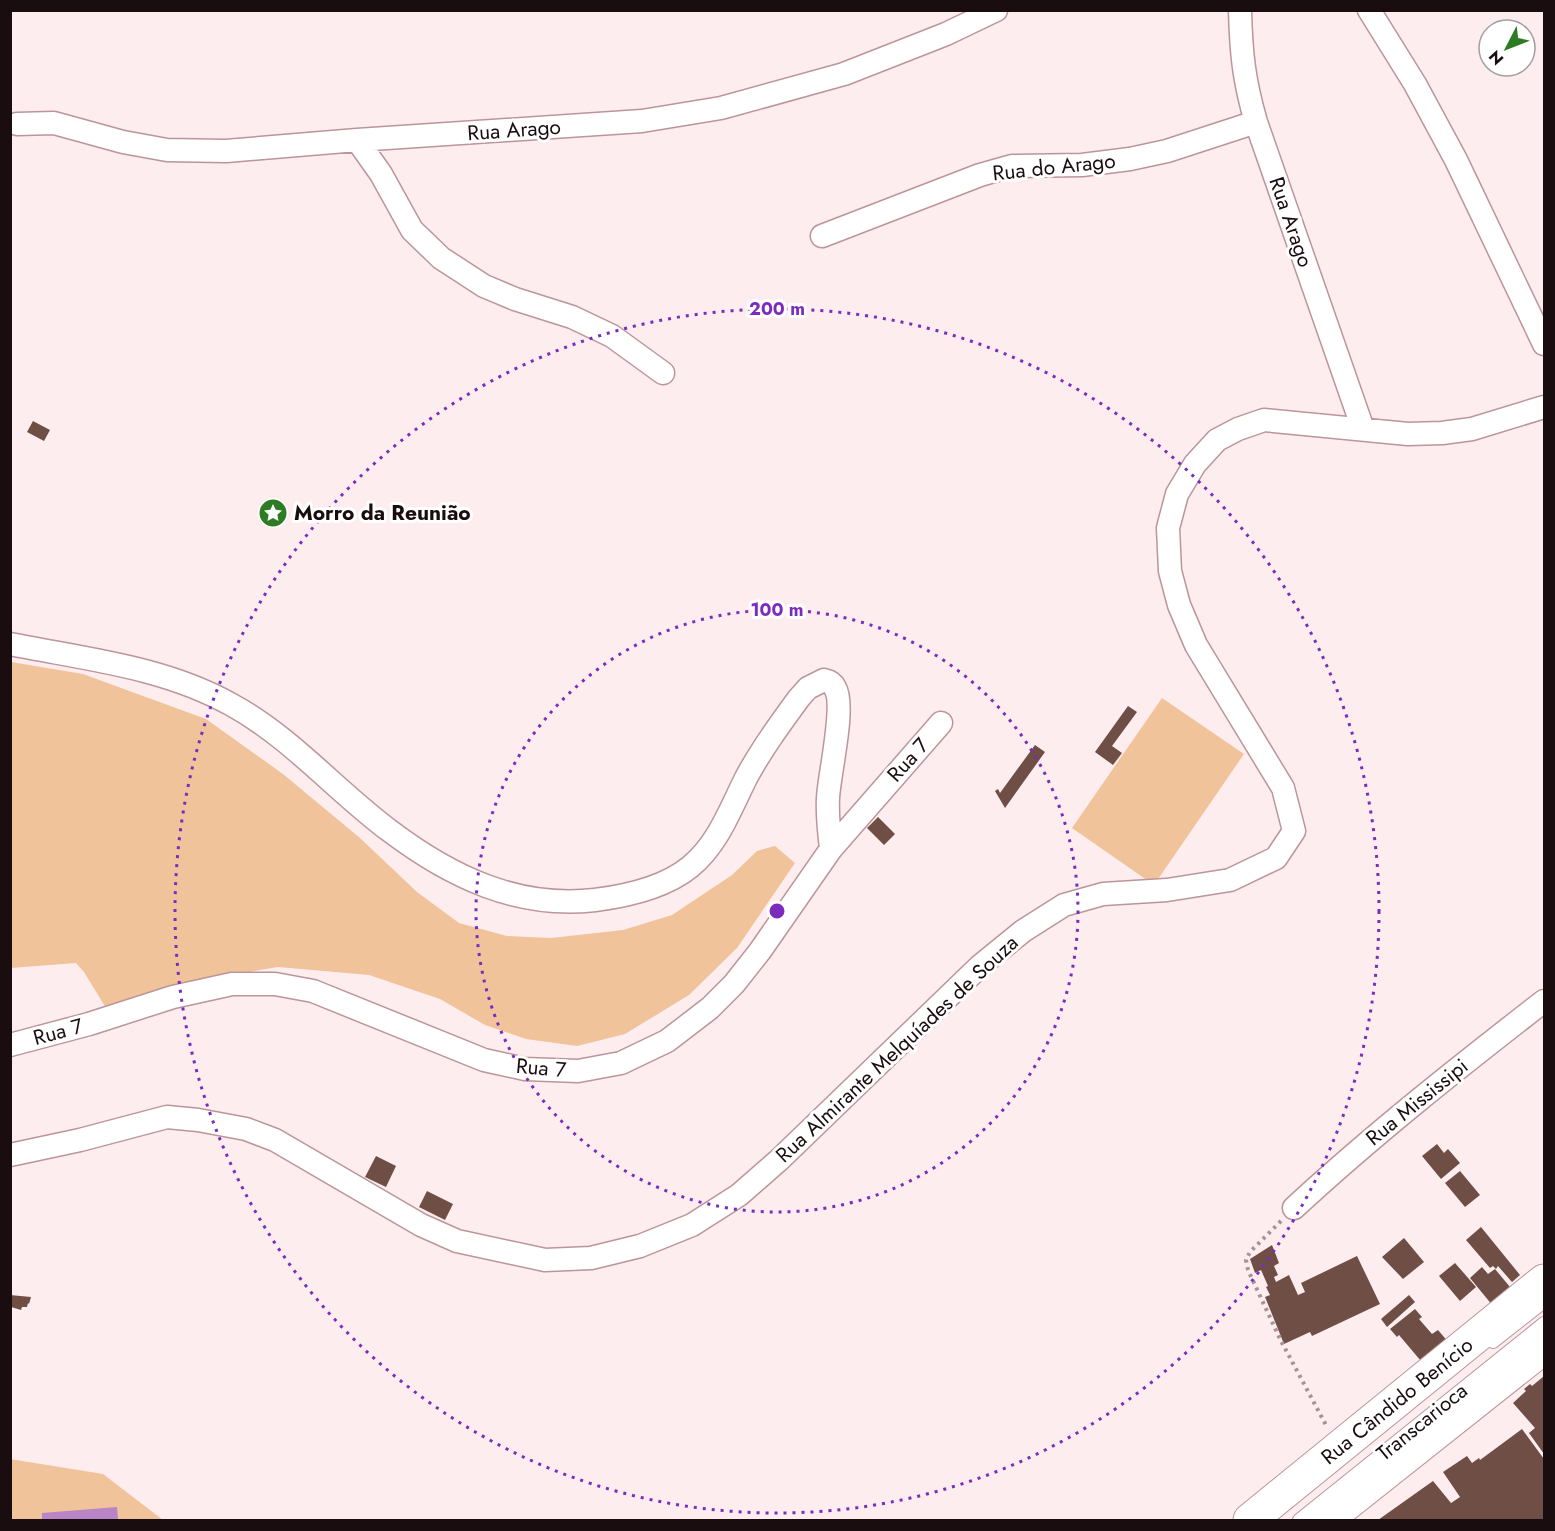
<svg xmlns="http://www.w3.org/2000/svg" width="1555" height="1531" font-family="Jost,sans-serif">
<style>
.green{fill:#f0c39b}
.water{fill:#b985c7}
.building{fill:#6f4e45}
.lines{fill:none;stroke-linecap:round;stroke-linejoin:round}
.lane-casing{stroke:#bb9599;stroke-width:14}
.street-casing{stroke:#bb9599;stroke-width:25}
.primary-casing{stroke:#bb9599;stroke-width:35}
.path{stroke:#a39395;stroke-width:4;stroke-dasharray:3 4.5;stroke-linecap:butt}
.lane{stroke:#fff;stroke-width:12}
.street{stroke:#fff;stroke-width:22}
.primary{stroke:#fff;stroke-width:33}
.ring{fill:none;stroke:#7b2cbf;stroke-width:3;stroke-dasharray:3 6}
.labels{text-anchor:middle;stroke-width:6;stroke-linejoin:round;paint-order:stroke}
.street-label{font-size:21px;fill:#1a0d0f;stroke:#fff}
.poi-label{font-size:21px;font-weight:bold;fill:#1a0d0f;stroke:#fff;text-anchor:start}
.centre{fill:#7b2cbf;stroke:#fff;stroke-width:3}
.ring-label{font-size:18px;text-anchor:middle;font-weight:bold;fill:#7b2cbf;stroke:#fff;stroke-width:6;stroke-linejoin:round;paint-order:stroke}
</style>
<rect width="100%" height="100%" fill="#feedee"/>
<!-- green -->
<path class="green" d="M 11,662 L 83,674 L 206,719 L 283,774 L 360,838 L 417,892 L 459,923 L 507,936 L 551,938 L 623,930 L 672,915 L 732,875 L 757,851 L 775,846 L 795,863 L 737,948 L 689,995 L 625,1034 L 577,1046 L 526,1039 L 485,1025 L 440,999 L 369,975 L 278,967 L 188,982 L 123,1008 L 106,1008 L 84,972 L 76,963 L 11,968 Z
M 1162,698 L 1244,754 L 1154,885 L 1072,828 Z
M 10,1459 L 103,1474 L 163,1520 L 11,1520 Z"/>
<!-- water -->
<path class="water" d="M 117,1507 L 118,1520 L 42,1520 L 42,1513 Z"/>
<!-- building -->
<path class="building" d="M 33,421 L 50,430 L 44,441 L 27,432 Z
M 1128,706 L 1137,712 L 1112,746 L 1122,753 L 1113,765 L 1095,752 Z
M 1035,745 L 1045,752 L 1005,808 L 995,791 L 998,789 L 1000,793 Z
M 878,817 L 895,834 L 884,845 L 867,828 Z
M 1437,1144 L 1444,1153 L 1448,1149 L 1460,1163 L 1441,1179 L 1422,1156 Z
M 376,1156 L 396,1166 L 386,1187 L 365,1177 Z
M 1460,1171 L 1480,1195 L 1465,1207 L 1445,1183 Z
M 427,1191 L 453,1204 L 445,1220 L 419,1207 Z
M 1481,1227 L 1520,1275 L 1512,1282 L 1498,1266 L 1496,1269 L 1493,1266 L 1490,1268 L 1466,1240 Z
M 1404,1238 L 1424,1262 L 1403,1279 L 1382,1257 Z
M 1272,1245 L 1279,1263 L 1274,1266 L 1278,1275 L 1274,1277 L 1276,1282 L 1289,1275 L 1298,1295 L 1305,1292 L 1301,1283 L 1357,1256 L 1380,1304 L 1312,1336 L 1310,1332 L 1284,1344 L 1265,1297 L 1270,1295 L 1266,1287 L 1268,1286 L 1261,1270 L 1255,1273 L 1250,1259 Z
M 1455,1263 L 1476,1287 L 1460,1301 L 1439,1276 Z
M 1482,1267 L 1488,1274 L 1495,1269 L 1510,1287 L 1502,1293 L 1504,1295 L 1493,1306 L 1470,1278 Z
M 10,1295 L 31,1297 L 29,1304 L 28,1303 L 27,1307 L 22,1307 L 21,1310 L 11,1307 Z
M 1409,1295 L 1415,1302 L 1387,1327 L 1381,1319 Z
M 1415,1309 L 1422,1317 L 1419,1319 L 1432,1334 L 1438,1330 L 1449,1343 L 1426,1367 L 1399,1335 L 1397,1337 L 1390,1329 Z
M 1544,1376 L 1544,1454 L 1529,1433 L 1535,1428 L 1513,1403 L 1526,1391 L 1524,1389 L 1530,1384 L 1532,1386 Z
M 1522,1429 L 1544,1459 L 1544,1520 L 1378,1520 L 1433,1481 L 1451,1503 L 1460,1497 L 1443,1472 L 1467,1456 L 1472,1463 L 1479,1458 L 1480,1460 Z"/>
<g class="lines">
<!-- lane casing -->
<g class="lane-casing">
<path id="lane" d="M 1493,1342 L 1544,1302
M 1299,1520 L 1544,1323"/>
</g>
<!-- street casing -->
<g class="street-casing">
<path id="street" d="M 1240,10 C 1241,53 1244,81 1256,122 L 1363,429
M 1369,10 L 1415,84 L 1456,160 L 1544,344
M 17,124 L 54,123 L 123,142 L 167,150 L 226,151 L 357,140 L 642,121 L 721,108 L 844,74 L 946,34 L 996,10
M 357,140 L 381,174 L 412,230 L 441,258 L 484,286 L 515,299 L 572,317 L 612,336 L 663,373
M 822,236 L 980,175 L 1012,166 L 1082,165 L 1130,159 L 1167,151 L 1256,122
M 10,644 C 85,659 165,667 232,705 C 292,738 336,791 390,831 C 451,877 518,909 595,900 C 627,896 664,888 690,867 C 718,844 730,810 746,778 C 761,750 780,724 799,698 L 808,688 L 824,680 C 829,681 833,683 835,688 C 846,705 829,775 828,798 C 827,815 829,832 831,849
M 10,1045 L 89,1024 L 173,997 L 232,984 L 275,984 L 313,991 L 484,1060 L 525,1069 L 578,1071 L 621,1063 L 667,1041 L 710,1008 L 734,984 L 760,951 L 831,849 L 941,723
M 10,1155 L 80,1140 L 167,1117 L 198,1120 L 246,1129 L 275,1140 L 421,1225 L 457,1241 L 545,1260 L 591,1258 L 640,1246 L 692,1225 L 739,1195 L 779,1160 L 980,966 L 1023,931 L 1064,905 L 1103,894 L 1167,890 L 1230,880 L 1276,858 L 1294,831 L 1283,788 L 1196,645 L 1179,605 L 1170,571 L 1168,528 L 1177,494 L 1195,464 L 1217,440 L 1238,429 L 1264,420 L 1408,434 L 1442,433 L 1472,429 L 1544,407
M 1294,1208 C 1374,1134 1459,1067 1544,1001"/>
</g>
<!-- primary casing -->
<g class="primary-casing">
<path id="primary" d="M 1250,1520 L 1544,1281
M 1326,1520 L 1544,1347"/>
</g>
<!-- path -->
<path class="path" d="M 1281,1221 L 1250,1252 L 1246,1260 L 1248,1270 L 1280,1339 L 1327,1427"/>
<!-- lane -->
<use href="#lane" class="lane"/>
<!-- street -->
<use href="#street" class="street"/>
<!-- primary -->
<use href="#primary" class="primary"/>
</g>
<!-- distance rings -->
<g class="ring">
<circle cx="777" cy="911" r="301"/>
<circle cx="777" cy="911" r="602"/>
</g>
<!-- icons -->
<defs>
<g id="sight-disc" transform="scale(1.5)"><circle r="9.5" fill="#2d7b23" stroke="#fff"/><path d="M0-6L1.8-2.2L6-1.7L2.9 1.2L3.7 5.4L0 3.3L-3.7 5.4L-2.9 1.2L-6-1.7L-1.8-2.2Z" fill="#fff"/></g>
</defs>
<g fill-rule="evenodd">
<use href="#sight-disc" x="273" y="513"/>
</g>
<g class="labels">
<!-- street labels -->
<g class="street-label">
<text transform="translate(514 130) rotate(-4)" y="7">Rua Arago</text>
<text transform="translate(1054 167) rotate(-6)" y="7">Rua do Arago</text>
<text transform="translate(1291 222) rotate(71)" y="7">Rua Arago</text>
<text transform="translate(908 760) rotate(-48)" y="7">Rua 7</text>
<text transform="translate(58 1032) rotate(-15)" y="7">Rua 7</text>
<text transform="translate(897 1049) rotate(-43)" y="7">Rua Almirante Melquíades de Souza</text>
<text transform="translate(541 1068) rotate(5)" y="7">Rua 7</text>
<text transform="translate(1417 1102) rotate(-39)" y="7">Rua Mississipi</text>
<text transform="translate(1397 1401) rotate(-39)" y="7">Rua Cândido Benício</text>
<text transform="translate(1422 1422) rotate(-39)" y="7">Transcarioca</text>
</g>
<!-- poi labels -->
<g class="poi-label">
<text x="294" y="520">Morro da Reunião</text>
</g>
</g>
<circle cx="777" cy="911" r="9" class="centre"/>
<g class="ring-label">
<text x="777" y="315">200 m</text>
<text x="777" y="616">100 m</text>
</g>
<!-- border -->
<rect width="1555" height="1531" fill="none" stroke="#1a0d0f" stroke-width="24"/>
<!-- north arrow -->
<g transform="translate(1507 48) rotate(228)"><circle r="28" fill="#ffffff" stroke="#a39e9f" stroke-width="1.5"/>
<path d="M0-4.5L10 22L0 15L-10 22Z" fill="#2d7b23"/>
<text y="-9" font-size="16" font-weight="bold" text-anchor="middle" fill="#1a0d0f">N</text>
</g>
</svg>
